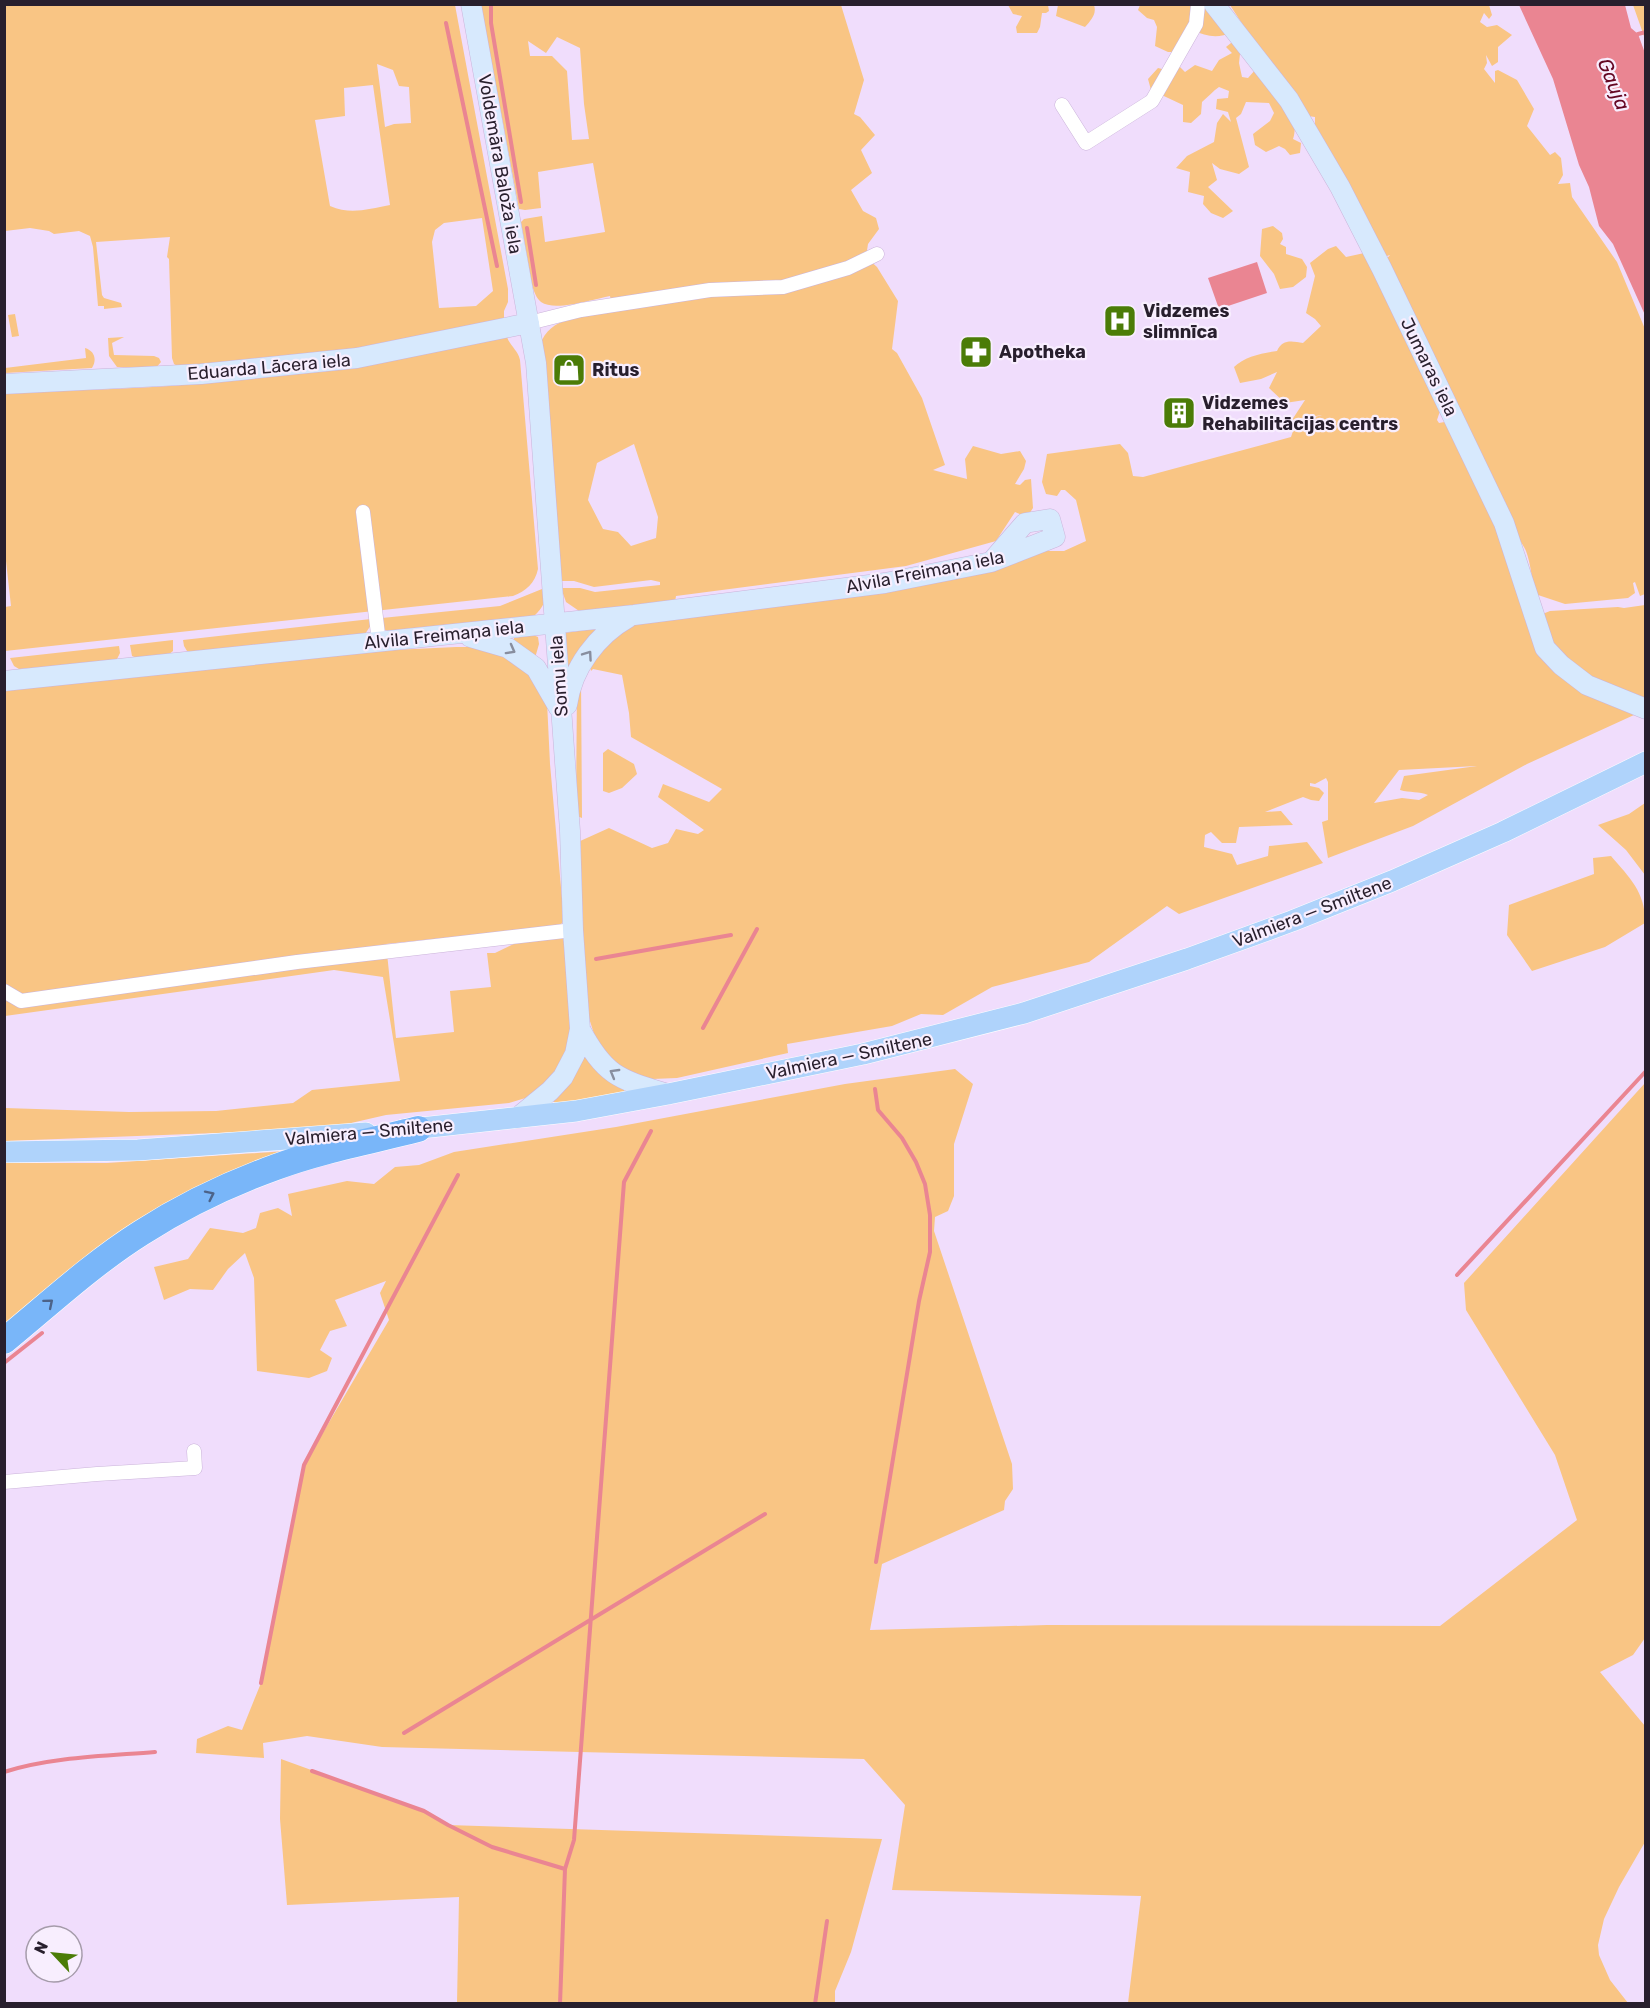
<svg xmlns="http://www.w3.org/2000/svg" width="1650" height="2008" font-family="Rubik,sans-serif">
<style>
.green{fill:#f9c584;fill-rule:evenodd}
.water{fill:#ea8592}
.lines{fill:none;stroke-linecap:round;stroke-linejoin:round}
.stream{stroke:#ea8592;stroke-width:4}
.street-casing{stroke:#cbb4da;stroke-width:15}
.secondary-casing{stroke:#cbb4da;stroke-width:21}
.primary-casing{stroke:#fff;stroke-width:22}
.highway-casing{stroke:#fff;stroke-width:27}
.street{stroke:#fff;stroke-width:14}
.secondary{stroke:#d7e9fd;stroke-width:20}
.primary{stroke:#afd3fb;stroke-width:21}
.highway{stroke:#79b6f9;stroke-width:26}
.oneway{stroke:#888e9f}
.oneway2{stroke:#4c6389}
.labels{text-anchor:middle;stroke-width:4.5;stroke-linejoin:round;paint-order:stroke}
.street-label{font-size:18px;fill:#281f2d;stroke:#f8eefe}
.poi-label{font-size:18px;font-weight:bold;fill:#281f2d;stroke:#f8eefe;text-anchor:start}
.water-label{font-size:20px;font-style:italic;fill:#650724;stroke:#f8eefe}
</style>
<rect width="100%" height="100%" fill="#f0ddfc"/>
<!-- green -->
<path class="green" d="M 4,5 L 455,5 L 508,289 L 508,302 L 504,311 L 504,318 L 442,334 L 337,351 L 179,367 L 174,364 L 172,358 L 169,259 L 167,257 L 170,237 L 96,242 L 102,295 L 104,298 L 121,303 L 122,307 L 104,309 L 104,306 L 98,306 L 93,247 L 90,236 L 79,231 L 54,234 L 49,231 L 30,228 L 5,231 ZM 377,64 L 393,70 L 399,86 L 409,87 L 411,123 L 394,124 L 385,127 ZM 373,85 L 390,205 C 368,209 351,215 330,206 L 315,120 L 345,116 L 344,88 ZM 482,218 L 493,291 L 476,306 L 439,308 L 432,242 L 435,230 L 444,223 Z
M 481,5 L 841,5 L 864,80 L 854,114 L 860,117 L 875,135 L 861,150 L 872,173 L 851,190 L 863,211 L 876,218 L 879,229 L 868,244 L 866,257 L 877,267 L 898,301 L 892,349 L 897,353 L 922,398 L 945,465 L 933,470 L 967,479 L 965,459 L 973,446 L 1001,454 L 1020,451 L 1026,461 L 1024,469 L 1015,484 L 1020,485 L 1025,480 L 1031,479 L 1033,508 L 1027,517 L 1015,512 L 996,541 L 906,566 L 676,596 L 675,602 L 582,613 L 566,602 L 561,588 L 580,588 L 595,592 L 660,585 L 660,582 L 651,580 L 594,587 L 574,581 L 561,581 L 542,340 C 555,314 589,317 613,311 L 610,296 C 594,299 555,312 541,302 C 536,298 534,291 532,285 L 521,222 L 524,219 L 542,216 L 545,242 L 605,232 L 593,163 L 538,172 L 541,208 L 525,210 L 519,209 ZM 557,37 L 580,48 L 584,104 L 589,139 L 572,140 L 567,71 L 552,56 L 530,56 L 528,41 L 546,53 ZM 634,444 L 658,517 L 656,538 L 631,546 L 618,532 L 603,529 L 588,500 L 597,463 Z
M 1008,5 L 1048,5 L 1049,11 L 1046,13 L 1042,13 L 1040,27 L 1037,33 L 1017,33 L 1016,27 L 1022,16 L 1013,14 Z
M 1058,5 L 1094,5 C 1097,14 1091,20 1085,27 L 1056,16 Z
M 1140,5 L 1206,5 L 1232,33 C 1218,38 1206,37 1193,30 L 1177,52 L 1168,52 L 1155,46 L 1157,27 L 1154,20 L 1147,18 L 1138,10 Z
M 1230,5 L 1489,5 L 1492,15 L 1489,19 L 1484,13 L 1480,22 L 1487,27 L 1497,25 L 1512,35 L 1498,47 L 1498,62 L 1492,66 L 1486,55 L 1487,63 L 1484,69 L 1495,83 L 1495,71 L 1498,70 L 1517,80 L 1534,109 L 1527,126 L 1550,155 L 1555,152 L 1561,158 L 1563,175 L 1558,184 L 1570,183 L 1572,197 L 1617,262 L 1645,329 L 1645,594 L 1640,596 L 1635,582 L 1633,583 L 1635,593 L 1628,598 L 1565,604 L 1535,594 C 1532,581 1531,564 1526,551 C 1520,537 1501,520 1506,503 L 1496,495 L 1382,264 L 1390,255 L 1381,258 L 1315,132 L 1315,117 L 1301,115 Z
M 1633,5 L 1645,5 L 1645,39 Z
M 1236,39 L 1248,55 L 1240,54 L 1239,63 L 1242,77 L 1248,78 L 1256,69 C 1272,88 1302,111 1293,139 L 1301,143 L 1300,153 L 1290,155 L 1285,149 L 1279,146 L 1266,152 L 1255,145 L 1253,134 L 1270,121 L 1274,113 L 1269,103 L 1246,102 L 1241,114 L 1236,118 L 1249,167 L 1239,174 L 1220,169 L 1212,163 L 1217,180 L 1208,187 L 1233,211 L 1223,218 L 1211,213 L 1203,204 L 1204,196 L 1188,192 L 1190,172 L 1176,168 L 1187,156 L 1214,142 L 1217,123 L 1223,114 L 1231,122 L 1228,112 L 1216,109 L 1217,99 L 1228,98 L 1229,91 L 1219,87 C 1213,91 1208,97 1202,102 L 1201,114 L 1191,123 L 1183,122 L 1183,105 L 1151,90 L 1148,79 L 1158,68 L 1166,70 L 1178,65 L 1185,72 L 1195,65 L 1212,71 L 1219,60 L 1232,53 L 1226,47 Z
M 1273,226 L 1282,233 L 1283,239 L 1280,244 L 1286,247 L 1286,254 L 1302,259 L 1307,267 L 1306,277 L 1293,287 L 1280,289 L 1274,274 L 1260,256 L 1262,229 Z
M 1336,246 L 1346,257 L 1369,252 L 1437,394 L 1437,406 L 1440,411 L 1437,420 L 1439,423 L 1450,421 L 1471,459 L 1536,639 L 1584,689 L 1634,715 L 1527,764 L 1413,826 L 1328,858 L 1322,822 L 1328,820 L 1328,782 L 1326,778 L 1315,784 L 1310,783 L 1310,786 L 1319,788 L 1324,793 L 1319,801 L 1311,800 L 1303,797 L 1265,812 L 1281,811 L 1293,825 L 1239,827 L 1236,843 L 1222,843 L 1211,832 L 1205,835 L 1204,847 L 1232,854 L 1237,865 L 1268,856 L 1269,846 L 1307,842 L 1323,863 L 1179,914 L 1167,906 L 1089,962 L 992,987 L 943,1015 L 921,1014 L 892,1026 L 787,1044 L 788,1053 L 677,1078 L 652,1079 L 636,1075 L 609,1060 L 597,1043 L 588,1015 L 579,932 L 578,842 L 609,828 L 652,848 L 668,843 L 676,829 L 698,834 L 704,830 L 658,797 L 663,784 L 709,802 L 722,789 L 631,737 L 629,713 L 622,675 L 593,669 L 591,671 L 590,665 L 621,627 L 778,600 L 1039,551 L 1064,551 L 1086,541 L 1076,500 L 1065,490 L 1061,490 L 1057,496 L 1046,494 L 1042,482 L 1047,454 L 1120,444 L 1128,453 L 1133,476 L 1143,477 L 1291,437 L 1296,422 L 1322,415 L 1292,420 L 1305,400 L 1285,403 L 1269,388 L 1277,372 L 1261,379 L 1240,383 L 1234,367 C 1244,357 1262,353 1277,351 C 1282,339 1292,341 1303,343 L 1321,326 L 1315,319 L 1306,313 L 1315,276 L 1310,263 L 1328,249 ZM 1477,766 L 1404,776 L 1400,790 C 1410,793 1419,791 1428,795 L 1419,800 L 1402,798 L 1374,803 L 1399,770 Z
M 15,314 L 19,336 L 12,337 L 8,315 Z
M 124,337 L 112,343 L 114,355 L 154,356 L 159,358 L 161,362 L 155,369 L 117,367 L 109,356 L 108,338 Z
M 507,337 C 510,346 518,350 520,360 L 538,569 C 535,583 526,591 513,596 L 5,651 L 5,607 L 11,606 L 4,543 L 5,392 C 59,390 114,390 169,386 C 283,377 396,362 507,337 Z
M 85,348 C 95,351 97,360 92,368 L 5,373 L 5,368 L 86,358 Z
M 542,589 L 547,589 C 546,601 543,608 534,616 L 389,632 L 382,628 L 382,618 L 500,606 Z
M 1645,605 L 1645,703 L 1580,676 L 1556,652 L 1540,615 L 1550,611 L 1618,607 L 1624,608 Z
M 371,619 L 371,625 L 365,634 L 195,652 L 187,651 L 184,646 L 183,640 Z
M 600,628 L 569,672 L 565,670 L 564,633 Z
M 533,635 L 538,637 L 539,644 L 535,658 L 513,645 L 514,638 Z
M 173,640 L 173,651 L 168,655 L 137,658 L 132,656 L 130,645 Z
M 119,646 L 120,653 L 117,659 L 106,662 L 19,669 L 14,666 L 10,658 Z
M 456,647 L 494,647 L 539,681 L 547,702 L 550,764 L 564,921 L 559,926 L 386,944 L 396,1038 L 454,1032 L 450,991 L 491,987 L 487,953 L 495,953 L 524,939 L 563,938 L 566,947 L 571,1022 L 571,1045 L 552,1077 L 532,1096 L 509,1103 L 386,1115 L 325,1129 L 5,1141 L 5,1108 L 129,1112 L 216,1111 L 293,1103 L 312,1090 L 400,1081 L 383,977 L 334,970 L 5,1016 L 4,690 L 331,653 Z
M 581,679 L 582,818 L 577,816 L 576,811 L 577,684 Z
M 608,749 L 634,764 L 637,774 L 622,788 L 609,793 L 603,791 L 603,753 Z
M 1645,803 L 1645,875 L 1626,850 L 1598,825 L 1629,814 Z
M 1611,856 C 1630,878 1646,893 1645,923 L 1605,947 L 1532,971 L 1507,935 L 1509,905 L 1594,874 L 1593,858 Z
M 582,1057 L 588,1058 L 625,1088 L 623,1094 L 557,1104 L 554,1102 L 553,1098 Z
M 955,1069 L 973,1084 L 954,1144 L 954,1196 L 948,1211 L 935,1217 L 934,1231 L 1012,1464 L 1013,1489 L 1005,1501 L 1004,1510 L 882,1564 L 870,1630 L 1047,1625 L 1440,1626 L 1577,1520 L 1555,1455 L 1466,1310 L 1464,1283 L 1645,1083 L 1645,1638 L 1633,1655 L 1600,1672 L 1645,1726 L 1645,1842 L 1619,1887 L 1604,1919 L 1598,1945 L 1599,1955 L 1610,1980 L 1628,2003 L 1128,2003 L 1141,1896 L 892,1890 L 905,1805 L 864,1759 L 382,1747 L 307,1736 L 263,1743 L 264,1758 L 196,1753 L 197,1739 L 228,1726 L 242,1730 L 261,1683 L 304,1465 L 389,1320 L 380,1293 L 386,1281 L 335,1300 L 347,1326 L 330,1331 L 320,1350 L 332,1358 L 327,1371 L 309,1378 L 257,1371 L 254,1278 L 245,1253 L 228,1269 L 213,1290 L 190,1289 L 164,1300 L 154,1267 L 188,1259 L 210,1228 L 243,1233 L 256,1228 L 260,1213 L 278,1208 L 292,1216 L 288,1194 L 347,1181 L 374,1184 L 395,1167 L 419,1165 L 454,1152 L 616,1127 L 845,1084 Z
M 301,1150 L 5,1329 L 5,1163 L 107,1163 Z
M 281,1759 L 424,1811 L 448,1825 L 882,1839 L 851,1952 L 835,1991 L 835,2003 L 457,2003 L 459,1897 L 287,1905 L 280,1819 Z"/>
<!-- water -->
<path class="water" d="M 1519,5 L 1625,5 L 1631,28 L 1638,34 L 1646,56 L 1645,315 L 1613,244 L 1599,226 L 1589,187 L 1579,165 L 1553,79 Z
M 1257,262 L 1267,293 L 1219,309 L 1208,278 Z"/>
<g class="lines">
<!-- stream -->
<path class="stream" d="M 491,4 L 491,23 L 521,202
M 446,23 L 497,266
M 1638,34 L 1646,32
M 527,228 L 536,285
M 596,959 L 731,935
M 703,1028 L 757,929
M 875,1089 L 878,1110 L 902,1138 L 916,1162 L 925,1184 L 930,1215 L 930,1252 L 919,1301 L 876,1562
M 1457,1275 L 1646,1071
M 4,1363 L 42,1333
M 261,1683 L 304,1465 L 458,1175
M 404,1733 L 765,1514
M 312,1771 L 424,1811 L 448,1825 L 492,1847 L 565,1869 L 560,2004
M 4,1772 C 51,1757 106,1756 155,1752
M 565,1869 L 574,1840 L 624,1182 L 651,1131
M 815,2004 L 827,1921"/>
<!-- street casing -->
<g class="street-casing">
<path id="street" d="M 1062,105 L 1086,143 L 1152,101 L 1196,24 L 1198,5
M 529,323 L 581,310 L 710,290 L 783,287 L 848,268 L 877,254
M 363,512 L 379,642
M 4,991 L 21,1001 L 297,962 L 573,930
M 4,1482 L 97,1474 L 195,1468 L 194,1451"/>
</g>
<!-- secondary casing -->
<g class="secondary-casing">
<path id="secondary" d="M 471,4 L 536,363 L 570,831 L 573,930 L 580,1029 L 575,1054 L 563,1077 L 550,1091 L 517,1118
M 1214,4 L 1289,100 L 1340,187 L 1382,269 L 1504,523 L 1545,648 L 1561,665 L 1587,685 L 1646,709
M 4,384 L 201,374 L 357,358 L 529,323
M 470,637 L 508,648 L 536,668 L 559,708
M 4,681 L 634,615 L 885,583 L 991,562 L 1055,537 L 1050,519 L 1025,523 L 991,562
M 567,705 C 572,668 597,635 629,617
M 580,1029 C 605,1076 618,1079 668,1094"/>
</g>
<!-- primary casing -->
<g class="primary-casing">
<path id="primary" d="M 403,1130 L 576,1111 L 668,1094 L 863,1054 L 1024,1013 L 1187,959 L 1292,921 L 1392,881 L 1503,832 L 1646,762
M 4,1152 L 138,1150 L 366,1133"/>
</g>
<!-- highway casing -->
<g class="highway-casing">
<path id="highway" d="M 4,1341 C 49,1304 92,1264 141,1233 C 183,1206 229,1184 276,1167 C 322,1150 371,1141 418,1129"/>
</g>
<!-- street -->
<use href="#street" class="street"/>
<!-- secondary -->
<use href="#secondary" class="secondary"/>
<!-- primary -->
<use href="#primary" class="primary"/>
<!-- highway -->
<use href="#highway" class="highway"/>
</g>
<!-- one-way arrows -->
<defs><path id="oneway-chevron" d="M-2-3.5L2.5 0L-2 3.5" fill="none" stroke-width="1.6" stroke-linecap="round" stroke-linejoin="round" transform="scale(1.5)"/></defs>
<g class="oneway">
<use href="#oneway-chevron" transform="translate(511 650) rotate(29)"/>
<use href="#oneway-chevron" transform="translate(588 655) rotate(-55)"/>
<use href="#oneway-chevron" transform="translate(614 1073) rotate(-150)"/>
</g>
<g class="oneway2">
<use href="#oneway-chevron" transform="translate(210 1195) rotate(-26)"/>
<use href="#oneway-chevron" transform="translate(49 1303) rotate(-40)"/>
</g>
<!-- icons -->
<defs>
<g id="hospital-square" transform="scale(1.725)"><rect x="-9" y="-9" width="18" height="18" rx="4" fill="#4b7c07" stroke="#f8eefe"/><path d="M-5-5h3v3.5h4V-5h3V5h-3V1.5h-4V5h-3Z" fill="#fff"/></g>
<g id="pharmacy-square" transform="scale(1.725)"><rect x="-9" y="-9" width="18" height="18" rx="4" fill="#4b7c07" stroke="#f8eefe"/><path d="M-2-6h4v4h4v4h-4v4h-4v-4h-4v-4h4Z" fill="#fff"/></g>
<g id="shop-square" transform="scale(1.725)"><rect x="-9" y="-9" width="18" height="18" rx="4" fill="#4b7c07" stroke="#f8eefe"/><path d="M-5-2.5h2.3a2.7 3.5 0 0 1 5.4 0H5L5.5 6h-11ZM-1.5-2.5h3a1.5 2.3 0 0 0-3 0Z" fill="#fff"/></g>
<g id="building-square" transform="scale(1.725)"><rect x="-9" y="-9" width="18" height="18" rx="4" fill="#4b7c07" stroke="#f8eefe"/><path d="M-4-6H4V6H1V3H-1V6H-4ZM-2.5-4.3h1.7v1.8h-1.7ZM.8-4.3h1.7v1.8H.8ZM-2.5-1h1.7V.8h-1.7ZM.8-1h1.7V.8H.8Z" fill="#fff"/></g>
</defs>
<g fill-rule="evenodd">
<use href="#hospital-square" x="1120" y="321"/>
<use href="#pharmacy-square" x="976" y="352"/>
<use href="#shop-square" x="569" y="370"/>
<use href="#building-square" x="1179" y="413"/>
</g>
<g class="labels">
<!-- street labels -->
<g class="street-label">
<text transform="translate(500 164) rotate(80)" y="6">Voldemāra Baloža iela</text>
<text transform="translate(269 367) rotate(-5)" y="6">Eduarda Lācera iela</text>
<text transform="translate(1429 367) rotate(64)" y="6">Jumaras iela</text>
<text transform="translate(925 572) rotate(-11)" y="6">Alvila Freimaņa iela</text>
<text transform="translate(444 635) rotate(-6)" y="6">Alvila Freimaņa iela</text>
<text transform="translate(559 676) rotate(-94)" y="6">Somu iela</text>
<text transform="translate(1312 912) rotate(-21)" y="6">Valmiera — Smiltene</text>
<text transform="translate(849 1056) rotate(-12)" y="6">Valmiera — Smiltene</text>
<text transform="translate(369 1132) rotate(-5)" y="6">Valmiera — Smiltene</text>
</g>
<!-- poi labels -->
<g class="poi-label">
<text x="1143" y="317">Vidzemes<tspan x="1143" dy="21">slimnīca</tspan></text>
<text x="999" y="358">Apotheka</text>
<text x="592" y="376">Ritus</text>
<text x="1202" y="409">Vidzemes<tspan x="1202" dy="21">Rehabilitācijas centrs</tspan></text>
</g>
<!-- water labels -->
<g class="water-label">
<text transform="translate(1614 84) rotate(68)" y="7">Gauja</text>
</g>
</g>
<!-- border -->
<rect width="1650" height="2008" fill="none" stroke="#281f2d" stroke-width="12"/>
<!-- north arrow -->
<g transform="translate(54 1954) rotate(296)"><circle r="28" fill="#f8eefe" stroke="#a59baa" stroke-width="1.5"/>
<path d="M0-4.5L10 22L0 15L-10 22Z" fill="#4b7c07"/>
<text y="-9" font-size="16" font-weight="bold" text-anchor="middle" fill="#281f2d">N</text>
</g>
</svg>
